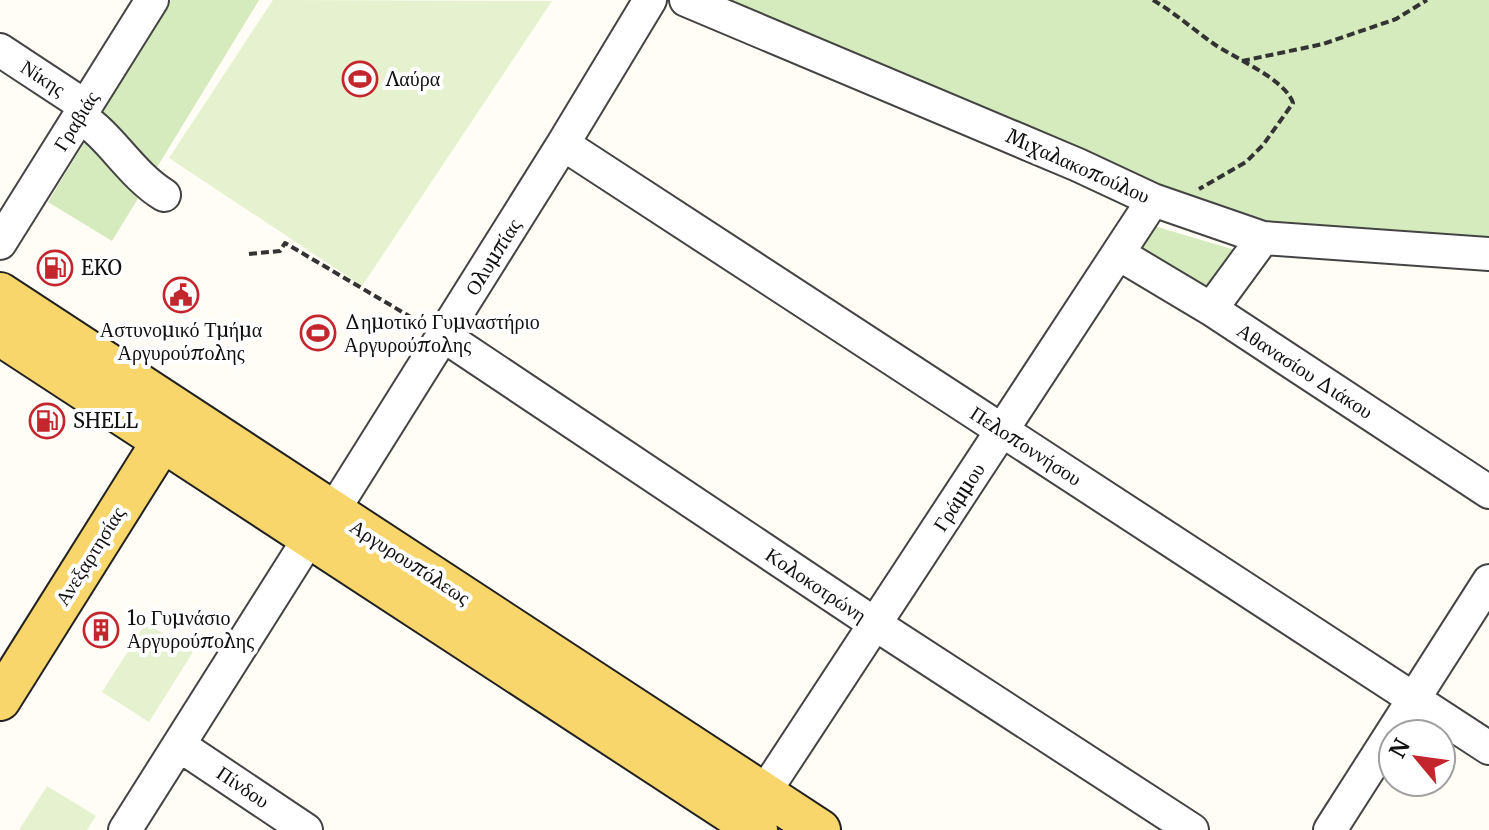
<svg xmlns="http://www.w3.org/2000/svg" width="1489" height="830" font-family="Merriweather,serif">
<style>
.green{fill:#d5ebbd}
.pitch{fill:#e6f2cf}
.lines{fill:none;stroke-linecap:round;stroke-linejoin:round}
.minor-casing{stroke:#444;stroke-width:36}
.major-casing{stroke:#222;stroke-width:44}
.path{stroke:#333;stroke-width:4;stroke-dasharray:8 4;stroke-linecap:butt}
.minor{stroke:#fff;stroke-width:32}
.major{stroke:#f9d66b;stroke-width:40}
.labels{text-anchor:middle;stroke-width:8;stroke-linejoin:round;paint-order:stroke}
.street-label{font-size:20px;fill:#111;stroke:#fff}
.poi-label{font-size:20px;fill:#111;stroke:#fff;text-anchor:start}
</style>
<rect width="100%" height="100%" fill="#fffdf5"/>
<!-- green -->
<path class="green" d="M 171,0 L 259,0 L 112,241 L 48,202 Z
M 711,0 L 1489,0 L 1489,238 L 1266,223 L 1159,188 Z
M 1154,226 L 1235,250 L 1205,290 L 1140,247 Z"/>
<!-- pitch -->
<path class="pitch" d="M 273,0 L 552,1 L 362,286 L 169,158 Z
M 146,623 L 193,652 L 149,722 L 102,692 Z
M 47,786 L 96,816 L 87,830 L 19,830 Z"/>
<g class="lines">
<!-- minor casing -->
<g class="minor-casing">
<path id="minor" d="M 686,0 L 1078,165 L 1153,200 L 1263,238 L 1489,254
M 0,50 L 85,106
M 79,116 C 112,137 130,174 164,195
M 563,144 L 1489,748
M 0,243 L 152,0
M 1119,254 L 1211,309 L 1489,492
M 1211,309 L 1263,238
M 444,336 L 875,624 L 1192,830
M 333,511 L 563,144 L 650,0
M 179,745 L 306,830
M 764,793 L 1153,200
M 125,830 L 310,537
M 1330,830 L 1489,581"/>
</g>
<!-- major casing -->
<g class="major-casing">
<path id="major" d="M 0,293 L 820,830
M 0,335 L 757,830
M 0,700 L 177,418"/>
</g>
<!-- path -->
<path class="path" d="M 1153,0 C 1175,13 1194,30 1214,44 C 1236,59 1285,79 1293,103 L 1263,145 L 1246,162 L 1199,189
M 1242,61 L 1323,44 L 1396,19 L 1427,0
M 249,254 L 280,251 L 285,243 L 421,323"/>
<!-- minor -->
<use href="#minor" class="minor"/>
<!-- major -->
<use href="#major" class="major"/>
</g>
<!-- icons -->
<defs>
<g id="stadium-ring" transform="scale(1.8)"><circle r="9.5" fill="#fff" stroke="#c4262e" stroke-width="1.5"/><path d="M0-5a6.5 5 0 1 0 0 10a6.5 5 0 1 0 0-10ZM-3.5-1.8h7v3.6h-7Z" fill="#c4262e"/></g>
<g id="fuel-ring" transform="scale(1.8)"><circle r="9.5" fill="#fff" stroke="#c4262e" stroke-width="1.5"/><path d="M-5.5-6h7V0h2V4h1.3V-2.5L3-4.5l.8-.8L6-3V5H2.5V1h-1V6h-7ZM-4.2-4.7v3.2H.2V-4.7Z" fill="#c4262e"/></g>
<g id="civic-ring" transform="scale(1.8)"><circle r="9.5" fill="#fff" stroke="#c4262e" stroke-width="1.5"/><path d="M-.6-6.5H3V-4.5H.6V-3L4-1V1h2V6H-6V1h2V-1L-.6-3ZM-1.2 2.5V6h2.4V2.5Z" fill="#c4262e"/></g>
<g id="building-ring" transform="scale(1.8)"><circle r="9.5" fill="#fff" stroke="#c4262e" stroke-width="1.5"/><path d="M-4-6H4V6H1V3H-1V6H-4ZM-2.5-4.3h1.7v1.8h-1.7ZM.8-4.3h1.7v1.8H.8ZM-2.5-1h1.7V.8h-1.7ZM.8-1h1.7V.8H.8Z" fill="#c4262e"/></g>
</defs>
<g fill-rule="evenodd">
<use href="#stadium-ring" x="360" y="79"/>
<use href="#fuel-ring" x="55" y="268"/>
<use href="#civic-ring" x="181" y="295"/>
<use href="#stadium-ring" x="318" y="333"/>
<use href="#fuel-ring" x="47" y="421"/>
<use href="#building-ring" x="101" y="630"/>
</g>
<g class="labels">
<!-- street labels -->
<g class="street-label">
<text transform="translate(43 78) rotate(33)" y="7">Νίκης</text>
<text transform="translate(76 121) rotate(-58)" y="7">Γραβιάς</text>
<text transform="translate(1078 166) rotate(24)" y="7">Μιχαλακοπούλου</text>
<text transform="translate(493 257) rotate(-58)" y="7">Ολυμπίας</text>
<text transform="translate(1305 371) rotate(33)" y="7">Αθανασίου Διάκου</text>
<text transform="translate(1026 446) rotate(33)" y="7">Πελοποννήσου</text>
<text transform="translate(959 497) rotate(-57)" y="7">Γράμμου</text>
<text transform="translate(90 556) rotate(-58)" y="7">Ανεξαρτησίας</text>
<text transform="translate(410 562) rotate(33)" y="7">Αργυρουπόλεως</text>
<text transform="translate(816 585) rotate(34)" y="7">Κολοκοτρώνη</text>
<text transform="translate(243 787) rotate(34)" y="7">Πίνδου</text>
</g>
<!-- poi labels -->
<g class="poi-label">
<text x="386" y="86">Λαύρα</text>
<text x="81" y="275">EKO</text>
<text x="344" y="329">Δημοτικό Γυμναστήριο<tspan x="344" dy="23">Αργυρούπολης</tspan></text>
<text x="181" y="337" text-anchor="middle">Αστυνομικό Τμήμα<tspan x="181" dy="23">Αργυρούπολης</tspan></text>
<text x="73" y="428">SHELL</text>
<text x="127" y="625">1ο Γυμνάσιο<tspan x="127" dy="23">Αργυρούπολης</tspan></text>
</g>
</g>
<!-- north arrow -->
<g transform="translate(1417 758) rotate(299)"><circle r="38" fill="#ffffff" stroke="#a0a0a0" stroke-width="2"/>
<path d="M0-6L14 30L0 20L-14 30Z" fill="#c4262e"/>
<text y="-12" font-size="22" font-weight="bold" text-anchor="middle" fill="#111111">N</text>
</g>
</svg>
